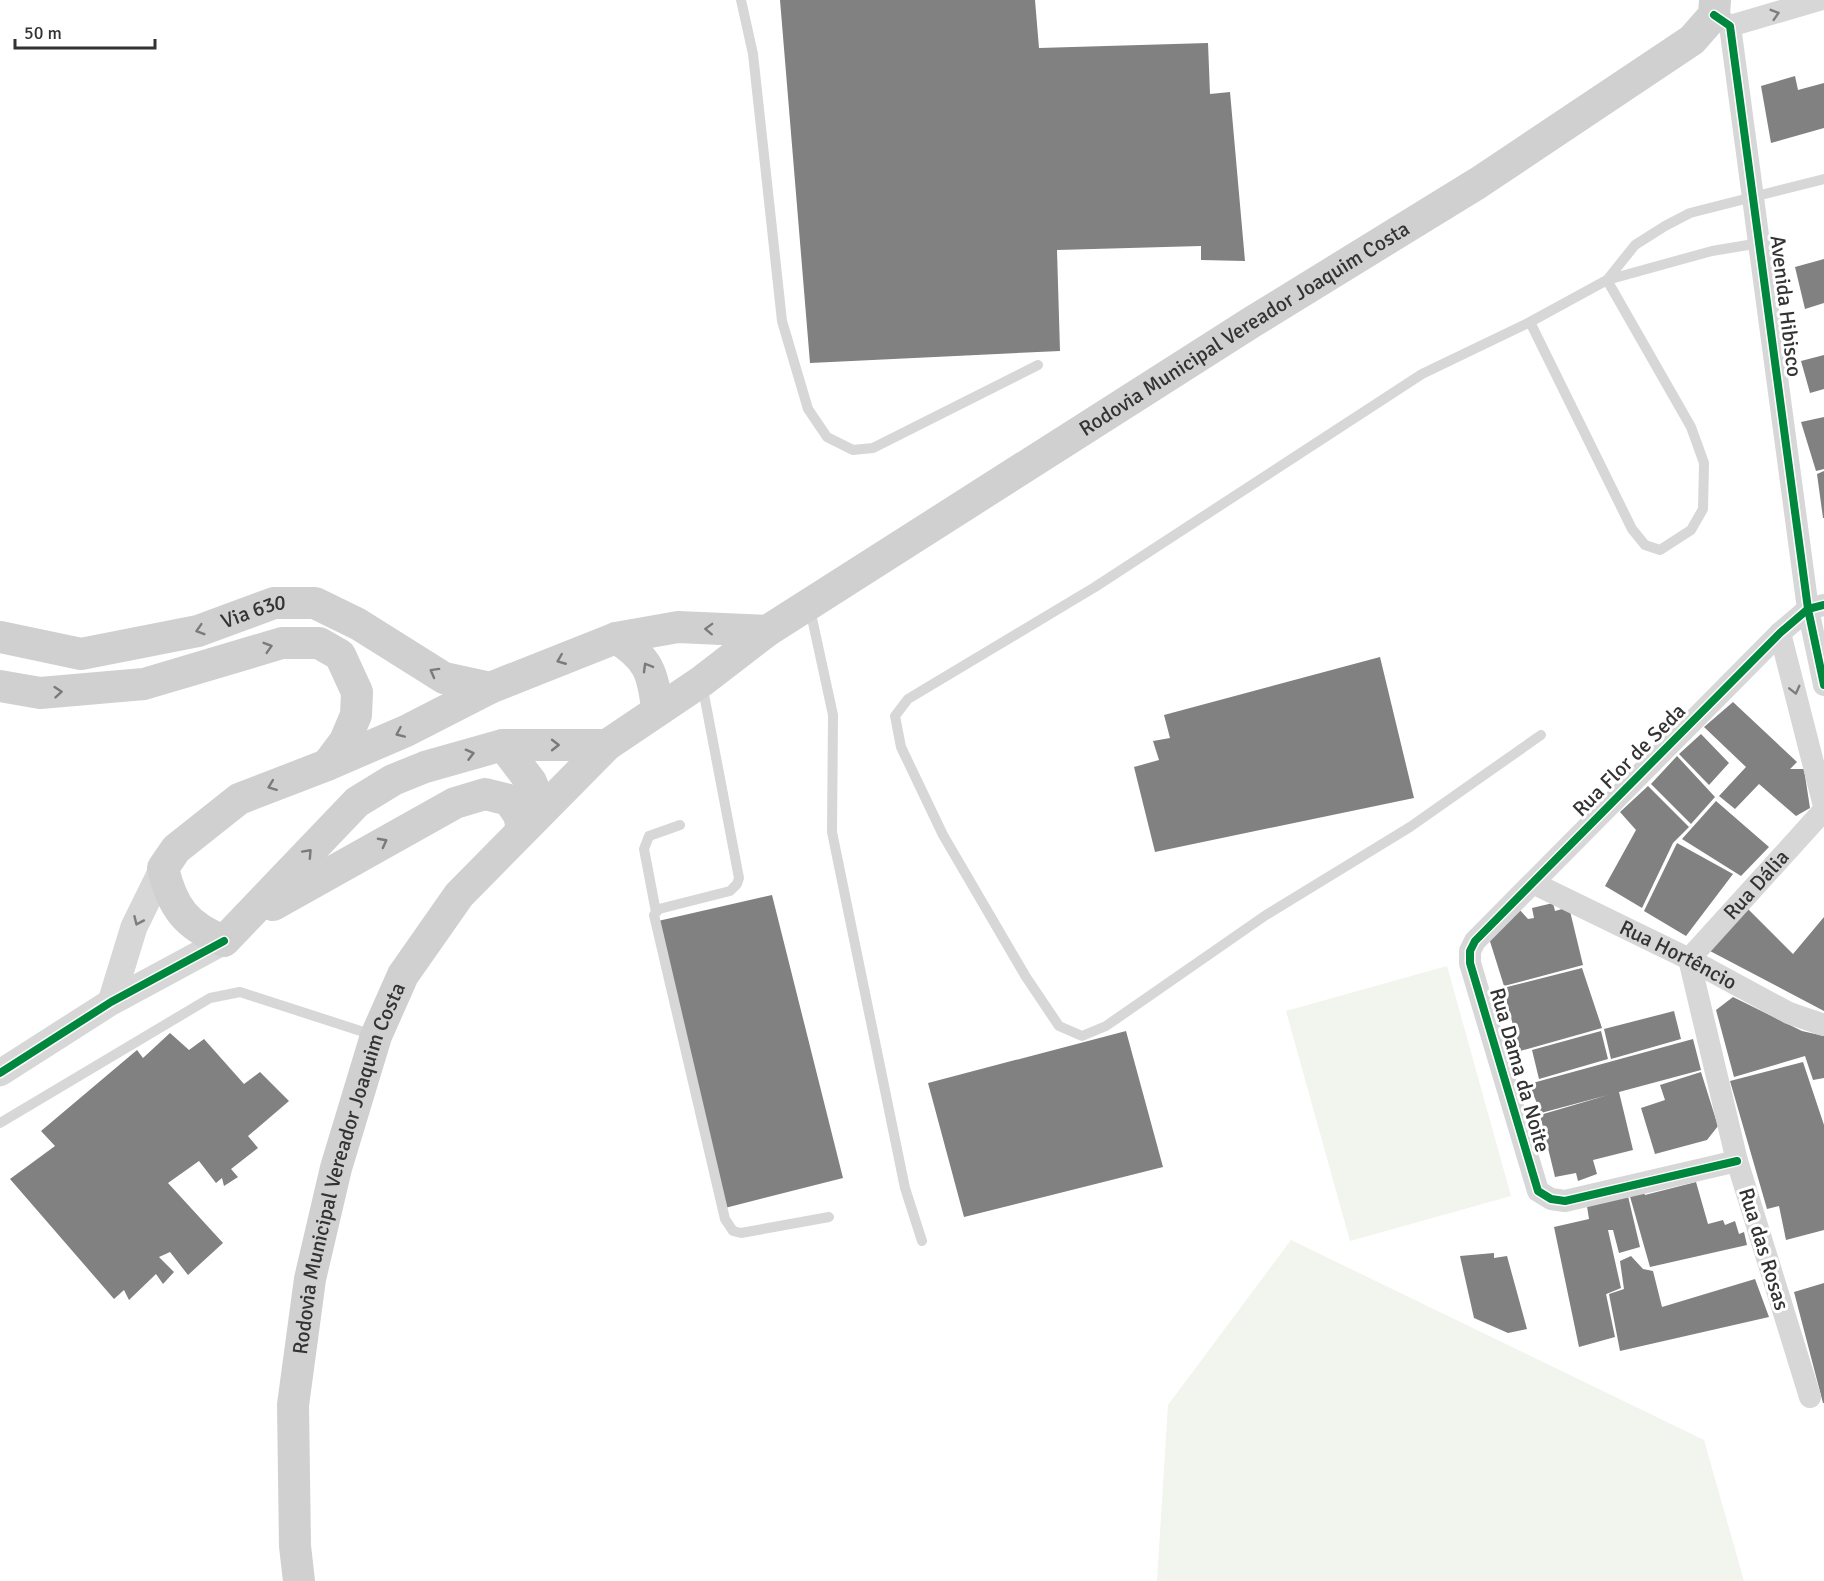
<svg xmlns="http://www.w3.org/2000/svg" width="1824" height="1581" font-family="Signika,sans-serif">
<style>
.green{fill:#f1f5ed}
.building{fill:#818181}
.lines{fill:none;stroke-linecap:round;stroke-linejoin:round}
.service{stroke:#d7d7d7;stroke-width:10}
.minor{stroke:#d7d7d7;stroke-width:22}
.tertiary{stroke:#d7d7d7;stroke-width:27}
.secondary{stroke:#d0d0d0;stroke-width:32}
.cycleway-casing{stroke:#fff;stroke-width:11}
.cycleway{stroke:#00873e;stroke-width:8}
.oneway{stroke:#7d7d7d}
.oneway2{stroke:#7a7a7a}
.labels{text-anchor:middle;stroke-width:6;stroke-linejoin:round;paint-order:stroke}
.street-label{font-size:21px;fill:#333;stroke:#fff}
</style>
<rect width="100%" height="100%" fill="#fff"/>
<!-- green -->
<path class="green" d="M 1447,966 L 1511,1196 L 1350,1241 L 1286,1011 Z
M 1291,1240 L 1704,1440 L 1744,1581 L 1157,1581 L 1168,1405 Z"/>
<!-- building -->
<path class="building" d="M 780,0 L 1035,0 L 1039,48 L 1208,43 L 1210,94 L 1230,92 L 1245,261 L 1201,260 L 1201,246 L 1057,250 L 1060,351 L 810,363 Z
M 1795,76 L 1798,90 L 1824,83 L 1824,128 L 1771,143 L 1761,86 Z
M 1824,259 L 1824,303 L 1805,309 L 1795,267 Z
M 1824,355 L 1824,389 L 1810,393 L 1801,361 Z
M 1824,417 L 1824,469 L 1816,471 L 1801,422 Z
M 1824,471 L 1824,518 L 1823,518 L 1817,474 Z
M 1380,657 L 1414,798 L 1155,852 L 1134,767 L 1159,760 L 1153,741 L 1170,738 L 1164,715 Z
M 1733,702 L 1797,762 L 1790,769 L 1804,769 L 1810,808 L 1796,816 L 1759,784 L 1735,809 L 1719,796 L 1746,767 L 1704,727 Z
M 1701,734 L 1729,763 L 1709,785 L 1679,754 Z
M 1677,756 L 1715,797 L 1691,824 L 1651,784 Z
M 1648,786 L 1689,827 L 1673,843 L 1642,908 L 1605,886 L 1636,830 L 1620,812 Z
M 1716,801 L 1769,847 L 1741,876 L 1682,839 Z
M 1677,843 L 1733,874 L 1686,936 L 1644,911 Z
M 772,895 L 843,1178 L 725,1208 L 658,921 Z
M 1553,903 L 1555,911 L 1569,907 L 1583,965 L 1504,986 L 1488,935 L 1518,908 L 1528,919 L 1534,918 L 1532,908 Z
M 1748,909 L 1793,954 L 1824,917 L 1824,1011 L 1710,951 Z
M 1582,968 L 1602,1028 L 1520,1051 L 1503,988 Z
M 1733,997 L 1802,1031 L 1824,1036 L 1824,1078 L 1813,1080 L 1805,1056 L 1734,1077 L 1716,1010 Z
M 1674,1011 L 1681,1039 L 1611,1059 L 1604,1029 Z
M 1126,1031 L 1163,1167 L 964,1217 L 928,1083 Z
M 1601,1031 L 1608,1059 L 1539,1079 L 1532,1050 Z
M 170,1033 L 189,1050 L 204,1039 L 244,1084 L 260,1072 L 289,1101 L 248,1136 L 258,1148 L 231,1169 L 238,1177 L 224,1186 L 222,1178 L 216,1183 L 199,1161 L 168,1183 L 223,1243 L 188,1275 L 170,1252 L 159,1257 L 174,1272 L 163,1284 L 156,1274 L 129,1300 L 124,1290 L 114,1299 L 10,1179 L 55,1146 L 41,1131 L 137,1050 L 143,1058 Z
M 1693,1039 L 1701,1070 L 1619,1092 L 1633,1150 L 1593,1160 L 1597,1174 L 1578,1181 L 1576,1173 L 1555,1177 L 1540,1115 L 1608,1095 L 1541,1113 L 1529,1084 Z
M 1803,1062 L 1824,1125 L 1824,1230 L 1786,1240 L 1779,1206 L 1767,1209 L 1730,1081 Z
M 1701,1072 L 1718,1126 L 1707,1140 L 1655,1154 L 1641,1108 L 1665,1100 L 1660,1085 Z
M 1696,1182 L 1708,1224 L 1723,1220 L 1725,1225 L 1735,1221 L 1739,1234 L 1744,1232 L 1747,1245 L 1650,1267 L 1629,1193 L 1642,1189 L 1645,1195 Z
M 1627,1192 L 1640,1247 L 1619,1253 L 1613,1230 L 1608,1230 L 1621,1288 L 1604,1295 L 1606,1294 L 1615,1337 L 1579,1347 L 1554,1227 L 1589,1219 L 1586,1200 Z
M 1494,1253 L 1494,1258 L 1507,1256 L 1527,1329 L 1508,1333 L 1474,1318 L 1460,1256 Z
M 1631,1256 L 1643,1269 L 1653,1271 L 1662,1307 L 1755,1279 L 1769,1317 L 1620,1351 L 1609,1294 L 1624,1289 L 1620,1261 Z
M 1824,1283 L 1824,1403 L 1823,1403 L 1794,1292 Z"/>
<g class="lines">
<!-- service -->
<path class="service" d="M 741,0 L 753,54 L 782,321 L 808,409 L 827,437 L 853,450 L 873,448 L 1038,365
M 1530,322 L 1632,529 L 1645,545 L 1660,550 L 1691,530 L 1703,509 L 1704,463 L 1691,427 L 1607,280 L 1712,251 L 1760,243
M 810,609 L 833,715 L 832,832 L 905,1188 L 922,1241
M 702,684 L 739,878 L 737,884 L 730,891 L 659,909 L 654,915 L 725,1219 L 733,1231 L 741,1233 L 829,1217
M 1541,735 L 1410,827 L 1266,915 L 1106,1026 L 1082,1036 L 1059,1026 L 1026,977 L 943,835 L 901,747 L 895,716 L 908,699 L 1095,587 L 1422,374 L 1530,322 L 1607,280 L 1635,245 L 1665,226 L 1690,213 L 1824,179
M 656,912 L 644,849 L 649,836 L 680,825
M 0,1123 L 210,998 L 240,992 L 373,1035"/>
<!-- minor -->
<g class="minor">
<path d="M 1714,15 L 1730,26 L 1808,609 L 1824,685"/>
<path d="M 1730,26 L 1819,0"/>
<path d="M 1780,633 L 1824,806"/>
<path id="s1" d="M 1533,883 L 1689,959 L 1789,1013 L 1824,1025"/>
<path d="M 1737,1161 L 1565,1201 L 1551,1199 L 1538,1191 L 1470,963 L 1470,951 L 1475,941 L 1780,633 L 1808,609 L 1824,605"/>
<path id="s2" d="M 1810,1397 L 1737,1161 L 1689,959 L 1824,810"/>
</g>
<!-- tertiary -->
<path class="tertiary" d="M 111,1002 L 134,927 L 163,868
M 0,1073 L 111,1002 L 224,941"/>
<!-- secondary -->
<g class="secondary">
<path id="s3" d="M 0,637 L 81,654 L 198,631 L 274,603 L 315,603 L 358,624 L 444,678 L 490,688"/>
<path d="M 616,638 C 648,658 653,672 657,709"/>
<path d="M 0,686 L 40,693 L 144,684 L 282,643 L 319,643 L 340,655 L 357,692 L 356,715 L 345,741 L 327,765"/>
<path d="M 503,745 L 531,782 L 542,809"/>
<path d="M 607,745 L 503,745 L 425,767 L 393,780 L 357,802 L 224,941 C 186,926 172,907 163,868 L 176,849 L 239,799 L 327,765 L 406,731 L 490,688 L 616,638 L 678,627 L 767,631"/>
<path d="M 273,905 L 455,803 L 485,794 L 509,800 L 519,815 L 522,829"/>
<path id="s4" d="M 299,1581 L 295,1546 L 293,1405 L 310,1279 L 336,1168 L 376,1036 L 403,975 L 459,895 L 607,745 L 702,681 L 767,631 L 1252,322 L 1478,183 L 1692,40 L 1714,15 L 1715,0"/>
</g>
<!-- cycleway casing -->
<g class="cycleway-casing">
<path id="cycleway" d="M 1714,15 L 1730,26 L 1808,609 L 1824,685
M 0,1073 L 111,1002 L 224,941
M 1737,1161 L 1565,1201 L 1551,1199 L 1538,1191 L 1470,963 L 1470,951 L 1475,941 L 1780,633 L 1808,609 L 1824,605"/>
</g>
<!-- cycleway -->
<use href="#cycleway" class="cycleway"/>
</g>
<!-- one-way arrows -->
<defs><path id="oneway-chevron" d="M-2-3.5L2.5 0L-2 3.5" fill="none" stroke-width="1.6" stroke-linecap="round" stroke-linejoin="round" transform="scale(1.5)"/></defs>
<g class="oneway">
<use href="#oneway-chevron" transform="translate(1775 14) rotate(-17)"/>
<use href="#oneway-chevron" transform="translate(1795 690) rotate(76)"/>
<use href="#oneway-chevron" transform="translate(138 921) rotate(114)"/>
</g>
<g class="oneway2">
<use href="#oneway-chevron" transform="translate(709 629) rotate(-178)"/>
<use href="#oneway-chevron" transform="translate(200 630) rotate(163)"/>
<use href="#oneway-chevron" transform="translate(268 647) rotate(-17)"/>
<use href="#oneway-chevron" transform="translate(561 660) rotate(158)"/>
<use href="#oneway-chevron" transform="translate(647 667) rotate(-120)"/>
<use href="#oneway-chevron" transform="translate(434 672) rotate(-151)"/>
<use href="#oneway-chevron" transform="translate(58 692) rotate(-5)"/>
<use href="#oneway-chevron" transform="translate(400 733) rotate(156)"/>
<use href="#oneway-chevron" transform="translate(555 745)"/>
<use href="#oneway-chevron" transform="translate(470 754) rotate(-15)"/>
<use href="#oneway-chevron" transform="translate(272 786) rotate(159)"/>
<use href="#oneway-chevron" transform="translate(383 842) rotate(-28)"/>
<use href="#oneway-chevron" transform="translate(308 853) rotate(-47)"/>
</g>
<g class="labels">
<!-- street labels -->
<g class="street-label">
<text transform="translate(1786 306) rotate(83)" y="7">Avenida Hibisco</text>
<text dy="7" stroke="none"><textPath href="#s4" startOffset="1692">Rodovia Municipal Vereador Joaquim Costa</textPath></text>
<text dy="7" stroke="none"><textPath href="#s3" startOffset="261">Via 630</textPath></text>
<text transform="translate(1629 760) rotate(-45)" y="7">Rua Flor de Seda</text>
<text dy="7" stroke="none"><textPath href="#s2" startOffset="555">Rua Dália</textPath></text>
<text dy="7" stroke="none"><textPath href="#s1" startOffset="162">Rua Hortêncio</textPath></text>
<text transform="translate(1520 1070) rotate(74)" y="7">Rua Dama da Noite</text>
<text dy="7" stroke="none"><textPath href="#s4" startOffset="420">Rodovia Municipal Vereador Joaquim Costa</textPath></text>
<text transform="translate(1764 1249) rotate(73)" y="7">Rua das Rosas</text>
</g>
</g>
<!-- scale -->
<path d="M15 39v9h140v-9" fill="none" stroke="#333333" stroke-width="3"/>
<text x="24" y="39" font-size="18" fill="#333333" stroke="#ffffff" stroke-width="4.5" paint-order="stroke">50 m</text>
</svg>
